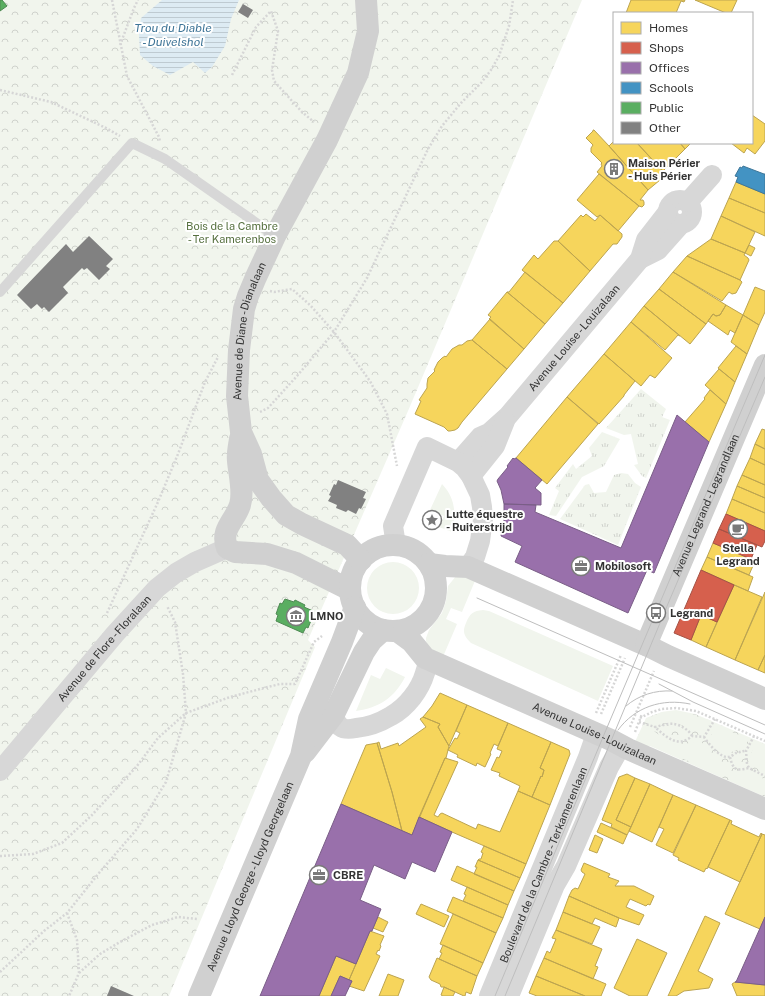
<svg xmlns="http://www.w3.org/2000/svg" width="765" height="996" font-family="'Public Sans',sans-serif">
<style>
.grass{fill:url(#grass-tufts)}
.park{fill:url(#park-crowns)}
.garden{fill:#f1f5ed}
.water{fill:url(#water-rules)}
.homes{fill:#f6d55c;stroke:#bca450}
.shops{fill:#d6604d;stroke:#a55245}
.offices{fill:#9970ab;stroke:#7a5e87}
.schools{fill:#4393c3;stroke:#3e7698}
.public{fill:#5aae61;stroke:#4e8953}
.building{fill:#818181}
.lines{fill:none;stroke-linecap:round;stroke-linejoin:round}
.path{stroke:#d6d6d6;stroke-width:2.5;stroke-dasharray:2 2;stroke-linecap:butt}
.lane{stroke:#d7d7d7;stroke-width:10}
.street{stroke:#d7d7d7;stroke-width:20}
.secondary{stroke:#d0d0d0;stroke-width:22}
.tram{stroke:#bebebe;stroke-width:1}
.labels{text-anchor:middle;stroke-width:4;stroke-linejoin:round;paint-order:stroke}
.poi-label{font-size:11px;font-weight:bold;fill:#333;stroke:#fff;text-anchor:start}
.park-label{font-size:11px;fill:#56703f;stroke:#fff}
.street-label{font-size:11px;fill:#333;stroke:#fff}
.water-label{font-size:12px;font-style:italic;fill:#3f7597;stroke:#fff}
</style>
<defs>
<pattern id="grass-tufts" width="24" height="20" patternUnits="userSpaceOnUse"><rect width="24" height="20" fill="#f1f5ed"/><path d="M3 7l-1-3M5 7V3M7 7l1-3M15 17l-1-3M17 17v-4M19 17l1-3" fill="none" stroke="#cfd2cc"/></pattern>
<pattern id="park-crowns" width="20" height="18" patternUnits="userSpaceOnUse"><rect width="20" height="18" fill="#f1f5ed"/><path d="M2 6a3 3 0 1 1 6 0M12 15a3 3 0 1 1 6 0" fill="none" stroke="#cfd2cc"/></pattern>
<pattern id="water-rules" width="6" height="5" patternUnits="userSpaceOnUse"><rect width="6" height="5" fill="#ddebf3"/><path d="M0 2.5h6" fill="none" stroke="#becad1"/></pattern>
</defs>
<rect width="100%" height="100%" fill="#fff"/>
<!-- grass -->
<path class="grass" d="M 641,389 L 666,409 L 662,417 L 670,420 L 646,478 L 642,476 L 634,465 L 638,464 L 631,434 L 624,435 L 606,428 Z
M 602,432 L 620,439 L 604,466 L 582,477 L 556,516 L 549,515 L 559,491 L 555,488 L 573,464 L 576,469 L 592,456 L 589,448 Z
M 621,473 L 628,474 L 635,483 L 641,487 L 618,545 L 560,519 L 585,485 L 589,484 L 594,493 L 606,492 L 614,475 Z"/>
<!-- park -->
<path class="park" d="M 0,0 L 582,0 L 408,411 L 308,640 L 315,647 L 169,996 L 0,996 Z
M 676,710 L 695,714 L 765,744 L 765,797 L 650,746 L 643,748 L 634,744 L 646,718 L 662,712 Z"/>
<!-- garden -->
<path class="garden" d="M 442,484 C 456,499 456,514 452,532 L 439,527 L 444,516 L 430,510 Z
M367 588a26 26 0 1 1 52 0a26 26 0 1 1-52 0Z
M 456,576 L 477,576 L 462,612 L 451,608 L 446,619 L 457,624 L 442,659 L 429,649 L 426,641 L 426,638 L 429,630 L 442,613 L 446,601 L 448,586 Z
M 483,610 L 489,611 L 613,666 L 598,701 L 471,643 C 464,636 462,632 466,623 C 470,613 473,611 483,610 Z
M 386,668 L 405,677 C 395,697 379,708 356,711 L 371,675 L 380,679 Z
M 676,711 L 696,715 C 698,719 701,719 705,720 L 707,719 L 712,721 C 709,724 707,729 703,730 C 693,734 686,725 676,723 C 666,721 655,728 646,719 L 662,712 Z
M 715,723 L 718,724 L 717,726 L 749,739 C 744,748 735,752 725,753 C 710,746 709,737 715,723 Z
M 644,728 C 656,729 663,740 673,744 C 681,747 687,743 694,742 C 705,740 707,749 713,754 C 718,759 723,762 727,766 L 726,772 L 721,776 L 651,744 L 643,747 L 636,744 Z
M 757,741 L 765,744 L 765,772 C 747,767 748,755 757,741 Z
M 746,771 L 752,771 L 765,780 L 765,795 L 733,781 L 737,775 Z"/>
<!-- water -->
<path class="water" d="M 162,0 L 239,0 L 231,19 L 225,46 L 212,67 L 205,73 L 193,62 L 170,75 L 153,66 L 140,55 L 139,34 L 141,18 Z"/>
<!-- homes -->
<path class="homes" d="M 631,0 L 685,0 L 684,2 L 681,1 L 676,13 L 626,13 Z
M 695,0 L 737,0 L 731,13 L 726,13 Z
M 752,115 L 765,124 L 765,141 L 755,154 L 747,148 L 744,153 L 731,143 L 752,143 Z
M 593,130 L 594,130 L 609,146 L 648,190 L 640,200 L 643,200 L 644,202 L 644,205 L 642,207 L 639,206 L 597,172 L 602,166 L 601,164 L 602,163 L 591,152 L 591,148 L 593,145 L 586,138 L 593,131 Z
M 614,141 L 614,143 L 637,143 L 666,175 L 648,190 L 609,146 Z
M 637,143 L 680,143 L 685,149 L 663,171 Z
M 680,143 L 691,143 L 685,149 Z
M 599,174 L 639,206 L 618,231 L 600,215 L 597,217 L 577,200 Z
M 736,182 L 765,194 L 765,213 L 729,198 Z
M 729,198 L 765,213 L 765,236 L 721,216 Z
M 586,214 L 595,221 L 600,215 L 622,234 L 622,237 L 617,244 L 613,244 L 590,271 L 558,241 L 581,215 L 583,217 Z
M 721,216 L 755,232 L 745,253 L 711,239 Z
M 711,239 L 745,253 L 744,255 L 748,258 L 749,260 L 740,280 L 687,256 Z
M 554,241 L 558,241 L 590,271 L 563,303 L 522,270 L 534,255 L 538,259 Z
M 749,245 L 755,248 L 751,256 L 745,253 Z
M 687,256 L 740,280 L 742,282 L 736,293 L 732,294 L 729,292 L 722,301 L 673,272 Z
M 525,272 L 563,303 L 545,324 L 507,292 L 509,292 Z
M 673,272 L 726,305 L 720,315 L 716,316 L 713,314 L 706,324 L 659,289 Z
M 755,287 L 765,291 L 765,312 L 759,325 L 743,315 Z
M 659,289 L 706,324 L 690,344 L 644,306 Z
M 507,292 L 545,324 L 524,349 L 489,319 L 491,317 L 488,315 Z
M 726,305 L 743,315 L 735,333 L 730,330 L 728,335 L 708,321 L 713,314 L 716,316 L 720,315 Z
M 644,306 L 680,336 L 678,335 L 665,350 L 631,322 Z
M 743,315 L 759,325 L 747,354 L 731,342 Z
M 490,319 L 524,349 L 507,369 L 472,340 Z
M 631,322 L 672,358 L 655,378 L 650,375 L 641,386 L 604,354 Z
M 472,340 L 507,369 L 462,422 L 458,428 L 455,430 L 450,431 L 448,431 L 444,427 L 415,414 L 421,401 L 419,400 L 427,388 L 427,384 L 428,378 L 435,371 L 434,370 L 438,362 L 442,358 L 445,356 L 446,357 L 452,349 L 459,345 L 462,345 L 467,341 Z
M 736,346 L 747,354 L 735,382 L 718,368 Z
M 604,354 L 635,381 L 624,395 L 624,396 L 599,424 L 567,397 Z
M 719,369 L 735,382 L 726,404 L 705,385 Z
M 710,390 L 726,404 L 709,442 L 685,422 L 705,399 L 704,398 Z
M 567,397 L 598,424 L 547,484 L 516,458 Z
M 762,429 L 765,430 L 765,449 L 755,444 Z
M 755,444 L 765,449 L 765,465 L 750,458 Z
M 750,458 L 765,465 L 765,485 L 742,475 Z
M 742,475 L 765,485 L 765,498 L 737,486 Z
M 737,486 L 765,498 L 765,513 L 732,499 Z
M 732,499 L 765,513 L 765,531 L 726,514 Z
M 713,543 L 755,561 L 749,575 L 707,557 Z
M 707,557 L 753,577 L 748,591 L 701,570 Z
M 734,585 L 762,597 L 735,660 L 706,647 Z
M 765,592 L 765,655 L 758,670 L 735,660 Z
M 701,615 L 717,622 L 706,647 L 691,640 Z
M 765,655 L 765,673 L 758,670 Z
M 440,693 L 467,705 L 449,746 L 438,727 L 440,724 L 423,717 L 432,706 Z
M 467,705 L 508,723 L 498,746 L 494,744 L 490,753 L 491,754 L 485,767 L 477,763 L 476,766 L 457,757 L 458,755 L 448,750 L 455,738 L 457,739 L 460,733 L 456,731 Z
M 423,717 L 440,724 L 438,727 L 449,746 L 446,758 L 445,758 L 412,835 L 402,831 L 392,792 L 377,743 L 379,742 L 381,749 L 398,743 L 399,746 L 426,727 L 420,719 Z
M 508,723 L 551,742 L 540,768 L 544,770 L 542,777 L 541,776 L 532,797 L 518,791 L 520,786 L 499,776 L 500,773 L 491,770 L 497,757 L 499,758 L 502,751 L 497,749 Z
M 551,742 L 569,750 L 570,754 L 550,805 L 532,797 L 541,776 L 542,777 L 544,770 L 540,768 Z
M 377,743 L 392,792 L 402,831 L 341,804 L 366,745 Z
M 445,758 L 458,762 L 434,815 L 438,817 L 440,814 L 442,813 L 476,829 L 478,824 L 500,832 L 518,791 L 550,805 L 526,864 L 452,832 L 419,817 Z
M 627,774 L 635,778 L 616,820 L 631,827 L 627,835 L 611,827 L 612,824 L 602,820 L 619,777 Z
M 635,778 L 650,784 L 631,827 L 616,820 Z
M 650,784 L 673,795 L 652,842 L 629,831 Z
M 673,795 L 696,805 L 673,853 L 656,845 L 664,829 L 659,827 Z
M 696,805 L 730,820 L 707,869 L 706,868 L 704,872 L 678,860 L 679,858 L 673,855 Z
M 730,820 L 732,821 L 731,824 L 759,837 L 761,833 L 762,834 L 740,882 L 708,867 Z
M 601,823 L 627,835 L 623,844 L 597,832 Z
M 762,834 L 765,835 L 765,917 L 760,929 L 725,914 Z
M 595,835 L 603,839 L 597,853 L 589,850 Z
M 484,846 L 526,864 L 520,878 L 478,860 L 479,859 L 481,859 L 483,853 L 481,852 Z
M 478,860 L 520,878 L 514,891 L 474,874 L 477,867 L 475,867 Z
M 584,863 L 610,874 L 608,877 L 619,881 L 615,886 L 634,886 L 654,896 L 650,905 L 648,904 L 646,906 L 630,899 L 626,907 L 644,915 L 639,925 L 619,918 L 569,896 L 572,890 L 575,888 L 578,889 L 585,874 L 582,872 L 581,870 Z
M 457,866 L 514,891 L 508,905 L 451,880 Z
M 467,887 L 508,905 L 503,918 L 463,901 L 466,895 L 464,894 Z
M 569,896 L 619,918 L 616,927 L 595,918 L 592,924 L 563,912 Z
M 453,897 L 503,918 L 496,933 L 447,911 Z
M 421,904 L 449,916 L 444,927 L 416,914 Z
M 563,912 L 600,927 L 592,944 L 556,930 Z
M 453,914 L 496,933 L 483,963 L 440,944 Z
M 705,916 L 720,923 L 698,971 L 713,979 L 709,988 L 684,991 L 676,996 L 668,996 Z
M 378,917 L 388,922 L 383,932 L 373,928 Z
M 556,930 L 602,949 L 595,966 L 598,967 L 593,979 L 544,958 L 547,951 L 550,953 L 556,939 L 552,938 Z
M 370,931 L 384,936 L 380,945 L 381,946 L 379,951 L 378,950 L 376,954 L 380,956 L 364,991 L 349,986 L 352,981 L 349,980 Z
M 637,939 L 667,953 L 647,996 L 630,996 L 614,988 Z
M 443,945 L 483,963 L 477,976 L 439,959 L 442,953 L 440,952 Z
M 336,956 L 356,964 L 349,980 L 340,976 L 331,996 L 319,996 Z
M 437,958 L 477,976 L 471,994 L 466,992 L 465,996 L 464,996 L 444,987 L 441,987 L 440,984 L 431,980 L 429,977 Z
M 544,958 L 606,984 L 601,996 L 585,996 L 536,976 Z
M 388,974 L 404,980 L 398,996 L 379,996 Z
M 536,976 L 585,996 L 537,996 L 529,993 Z
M 735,982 L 765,985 L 765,996 L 737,996 L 732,984 Z
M 444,987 L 455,992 L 453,996 L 443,996 L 441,995 Z"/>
<!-- shops -->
<path class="shops" d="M 726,514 L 765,531 L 765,541 L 762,547 L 719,529 Z
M 719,529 L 757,545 L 751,559 L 713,543 Z
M 701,570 L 734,585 L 717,622 L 701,615 L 691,640 L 674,633 Z"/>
<!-- offices -->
<path class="offices" d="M 677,415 L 709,442 L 654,573 L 647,570 L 628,613 L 515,562 L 522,546 L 501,536 L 504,521 L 504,504 L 536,505 L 535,512 L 621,548 Z
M 513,458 L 514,459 L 516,458 L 542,480 L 535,488 L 541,493 L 541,505 L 504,504 L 501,490 L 497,481 L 498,479 L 508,467 L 507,466 Z
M 341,804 L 412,835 L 419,817 L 452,832 L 435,872 L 412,862 L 405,879 L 374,865 L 360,900 L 381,909 L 372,931 L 370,931 L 356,964 L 336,956 L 319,996 L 260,996 Z
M 765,917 L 765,985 L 735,982 L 736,982 Z
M 340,976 L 352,981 L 345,996 L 331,996 Z"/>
<!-- schools -->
<path class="schools" d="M 743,166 L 764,174 L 765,174 L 765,194 L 736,182 L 738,177 L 735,176 L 740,167 L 742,168 Z"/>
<!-- public -->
<path class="public" d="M 0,0 L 2,0 L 7,6 L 0,11 Z
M 285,599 L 294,602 L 295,600 L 305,605 L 304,607 L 313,611 L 311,617 L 312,618 L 308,628 L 306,627 L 303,633 L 276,621 L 278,615 L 276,614 L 280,603 L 282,604 Z"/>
<!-- building -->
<path class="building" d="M 243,4 L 253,10 L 248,18 L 238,12 Z
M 89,236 L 113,259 L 106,266 L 110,269 L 99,280 L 87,268 L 84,270 L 82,268 L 63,287 L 68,293 L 49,312 L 44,307 L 42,309 L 37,304 L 31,309 L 17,295 L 66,244 L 73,252 Z
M 338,480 L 366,492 L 363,498 L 366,499 L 361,509 L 359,508 L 356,514 L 348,510 L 346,512 L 336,508 L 337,505 L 328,501 L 331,496 L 329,495 L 334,484 L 336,485 Z
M 111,986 L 134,996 L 107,996 Z"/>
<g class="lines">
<!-- path -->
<path class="path" d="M 112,0 L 127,76 L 159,137 L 160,142
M 120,45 L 134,8 L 138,0
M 232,75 L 256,27 L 271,11 L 278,31 L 272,70 L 274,81 L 302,112 L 314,122
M 0,90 L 51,102 L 106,128 L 120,136
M 270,291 L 274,292 L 292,289 L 310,305 L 334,332 L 370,381 L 387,414 L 397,466
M 260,412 L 268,408 L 297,376 L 334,332 L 367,278 L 428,149 L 442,126 L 461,103 L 481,83 L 491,70 L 499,56 L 509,26 L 513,0
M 107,613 L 158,502 L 178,454 L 205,382 L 218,357
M 596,713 L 621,655
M 601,714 L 625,658
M 640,718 L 652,712 L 662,709 L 676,708 L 696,711 L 765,741
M 639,722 L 655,727
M 630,727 L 654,671
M 635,732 L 642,714
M 692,736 C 689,730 681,725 674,724 C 668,723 660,726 655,727 C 663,734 675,746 686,740 C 688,739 690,738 692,736 L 704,737 L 715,719
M 754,736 L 746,751 L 747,764 L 749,768 L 765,776
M 704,737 C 708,743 720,758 728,757 C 731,757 734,754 736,753 C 740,752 742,751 746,751
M 730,757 C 733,770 736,771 749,768
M 0,856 L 33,854 L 62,843 L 92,815 L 137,766 L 158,738 L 186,713 L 230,697 L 264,688 L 280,684 L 295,684 L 314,642 L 322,636
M 67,913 L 77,940 L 79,973 L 69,996
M 0,972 L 44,931 L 67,913 L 99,873 L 137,829 L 166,782 L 186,713 L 183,674 L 175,622 L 167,606
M 79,973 L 100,954 L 120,942 L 152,925 L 178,917 L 197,919"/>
<!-- lane -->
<path class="lane" d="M 0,292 L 132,143 L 165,159 L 275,236"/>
<!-- street -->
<g class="street">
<circle cx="680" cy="212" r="12"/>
<path d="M 688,202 L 712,175"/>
<path d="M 640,259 L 658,250 L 681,224"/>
<path id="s1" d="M 458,462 L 480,437 L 489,433 L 508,416 L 640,259 L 646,240 L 667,213"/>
<path d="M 471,476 L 495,446 L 505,421"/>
<path d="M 396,545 L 393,526 L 427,447 L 458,462 L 465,468 L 471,476 L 480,495 L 482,507 L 483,519 L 480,541 L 475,557 L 468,567"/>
<path d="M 334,714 C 335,719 336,724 341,727 C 345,730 351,729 356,728 C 368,727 381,722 391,716 C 407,707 420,690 425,673 C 426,670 427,667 427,664 C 427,662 426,660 425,658"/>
<path id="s2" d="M 0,771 L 115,634 L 157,588 L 176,573 L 195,562 L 227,548"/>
<path id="s3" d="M 489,996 L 588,757 L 596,734"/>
<path d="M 509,996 L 555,885 L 566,866 L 609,767 L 621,746"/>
</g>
<!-- secondary -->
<g class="secondary">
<path d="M 240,439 C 239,446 237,454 238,461 C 239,474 244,492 240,505 C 235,521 220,529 227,548 L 235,552 L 267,554 L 296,563 L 350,590"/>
<circle cx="393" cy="588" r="43"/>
<path id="s4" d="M 361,560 L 347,545 L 302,524 L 286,515 L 271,498 L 258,480 L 251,454 L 241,432 L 237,396 L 239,350 L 244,309 L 248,296 L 256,277 L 275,236 L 327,140 L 358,73 L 368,31 L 366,0"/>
<path d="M 429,564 L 445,566 L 468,567 L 650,647 L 668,656 L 765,699"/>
<path id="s5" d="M 397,631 L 412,642 L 425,658 L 611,740 L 628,749 L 765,809"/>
<path id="s6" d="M 646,645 L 765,365"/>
<path d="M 305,752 L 334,714 L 364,652 L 372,640 L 383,630"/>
<path id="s7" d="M 199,996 L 301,756 L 309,719 L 342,642 L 355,607"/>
</g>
<!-- tram -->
<path class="tram" d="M 477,598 L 765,725
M 659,684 L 693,702 L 765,734
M 626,706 C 639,695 655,690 672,691
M 618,730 C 635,707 662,698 690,704
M 495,996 L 603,737 L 765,355
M 505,996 L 670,599 L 765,377"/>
</g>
<!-- icons -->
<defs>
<g id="building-ring" transform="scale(1)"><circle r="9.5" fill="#fff" stroke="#7a7a7a" stroke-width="1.5"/><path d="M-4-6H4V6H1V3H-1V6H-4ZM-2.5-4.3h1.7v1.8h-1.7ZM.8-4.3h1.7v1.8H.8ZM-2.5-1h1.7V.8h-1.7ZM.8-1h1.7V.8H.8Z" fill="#7a7a7a"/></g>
<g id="sight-ring" transform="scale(1)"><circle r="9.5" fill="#fff" stroke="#7a7a7a" stroke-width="1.5"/><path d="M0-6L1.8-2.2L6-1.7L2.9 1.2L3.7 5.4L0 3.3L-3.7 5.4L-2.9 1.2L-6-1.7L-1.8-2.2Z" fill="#7a7a7a"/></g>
<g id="cafe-ring" transform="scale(1)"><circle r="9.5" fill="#fff" stroke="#7a7a7a" stroke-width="1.5"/><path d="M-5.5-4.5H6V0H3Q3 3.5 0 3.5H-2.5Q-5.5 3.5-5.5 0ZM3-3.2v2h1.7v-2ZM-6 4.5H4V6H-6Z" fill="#7a7a7a"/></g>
<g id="office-ring" transform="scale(1)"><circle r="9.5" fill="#fff" stroke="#7a7a7a" stroke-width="1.5"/><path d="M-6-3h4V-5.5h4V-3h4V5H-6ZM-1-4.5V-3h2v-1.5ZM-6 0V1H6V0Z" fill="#7a7a7a"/></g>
<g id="bus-ring" transform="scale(1)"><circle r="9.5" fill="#fff" stroke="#7a7a7a" stroke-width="1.5"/><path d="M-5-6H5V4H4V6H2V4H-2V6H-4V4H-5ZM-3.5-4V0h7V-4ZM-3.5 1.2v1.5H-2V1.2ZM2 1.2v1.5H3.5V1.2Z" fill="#7a7a7a"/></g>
<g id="museum-ring" transform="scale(1)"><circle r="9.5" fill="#fff" stroke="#7a7a7a" stroke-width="1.5"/><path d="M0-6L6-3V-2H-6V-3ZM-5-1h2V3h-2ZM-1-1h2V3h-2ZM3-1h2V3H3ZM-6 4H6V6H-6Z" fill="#7a7a7a"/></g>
</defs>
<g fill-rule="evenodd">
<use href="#building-ring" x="614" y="169"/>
<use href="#sight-ring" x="432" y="520"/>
<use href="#cafe-ring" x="738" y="529"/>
<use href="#office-ring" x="581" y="566"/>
<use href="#bus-ring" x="656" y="613"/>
<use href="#museum-ring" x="296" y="616"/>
<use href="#office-ring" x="319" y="875"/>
</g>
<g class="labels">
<!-- poi labels -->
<g class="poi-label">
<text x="628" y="167">Maison Périer<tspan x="628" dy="13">- Huis Périer</tspan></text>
<text x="446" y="518">Lutte équestre<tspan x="446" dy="13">- Ruiterstrijd</tspan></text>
<text x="738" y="552" text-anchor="middle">Stella<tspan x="738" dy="13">Legrand</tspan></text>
<text x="595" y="570">Mobilosoft</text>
<text x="670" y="617">Legrand</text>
<text x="310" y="620">LMNO</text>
<text x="333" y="879">CBRE</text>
</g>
<!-- park labels -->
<g class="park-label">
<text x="232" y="230">Bois de la Cambre<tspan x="232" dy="13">- Ter Kamerenbos</tspan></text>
</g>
<!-- street labels -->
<g class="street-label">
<text dy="4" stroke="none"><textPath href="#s4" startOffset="287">Avenue de Diane - Dianalaan</textPath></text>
<text dy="4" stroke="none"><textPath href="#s1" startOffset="171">Avenue Louise - Louizalaan</textPath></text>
<text dy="4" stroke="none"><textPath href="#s6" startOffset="152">Avenue Legrand - Legrandlaan</textPath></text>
<text dy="4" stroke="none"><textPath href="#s2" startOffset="161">Avenue de Flore - Floralaan</textPath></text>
<text dy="4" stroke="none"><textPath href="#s5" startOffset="225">Avenue Louise - Louizalaan</textPath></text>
<text dy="4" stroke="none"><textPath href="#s3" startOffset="142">Boulevard de la Cambre - Terkamerenlaan</textPath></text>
<text dy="4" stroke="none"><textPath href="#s7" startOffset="130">Avenue Lloyd George - Lloyd Georgelaan</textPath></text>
</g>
<!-- water labels -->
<g class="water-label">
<text x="173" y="32">Trou du Diable<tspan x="173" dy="14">- Duivelshol</tspan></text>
</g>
</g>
<!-- legend -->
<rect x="613" y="12" width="140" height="132" fill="#ffffff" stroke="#adadad"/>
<rect x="621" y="22" width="20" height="12" fill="#f6d55c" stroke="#adadad"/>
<text x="649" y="32" font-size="12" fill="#333333">Homes</text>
<rect x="621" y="42" width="20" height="12" fill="#d6604d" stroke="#adadad"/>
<text x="649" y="52" font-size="12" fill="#333333">Shops</text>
<rect x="621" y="62" width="20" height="12" fill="#9970ab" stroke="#adadad"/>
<text x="649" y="72" font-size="12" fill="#333333">Offices</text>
<rect x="621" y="82" width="20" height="12" fill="#4393c3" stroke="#adadad"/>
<text x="649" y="92" font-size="12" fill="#333333">Schools</text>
<rect x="621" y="102" width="20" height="12" fill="#5aae61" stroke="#adadad"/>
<text x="649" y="112" font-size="12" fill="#333333">Public</text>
<rect x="621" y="122" width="20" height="12" fill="#818181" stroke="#adadad"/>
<text x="649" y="132" font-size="12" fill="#333333">Other</text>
</svg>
